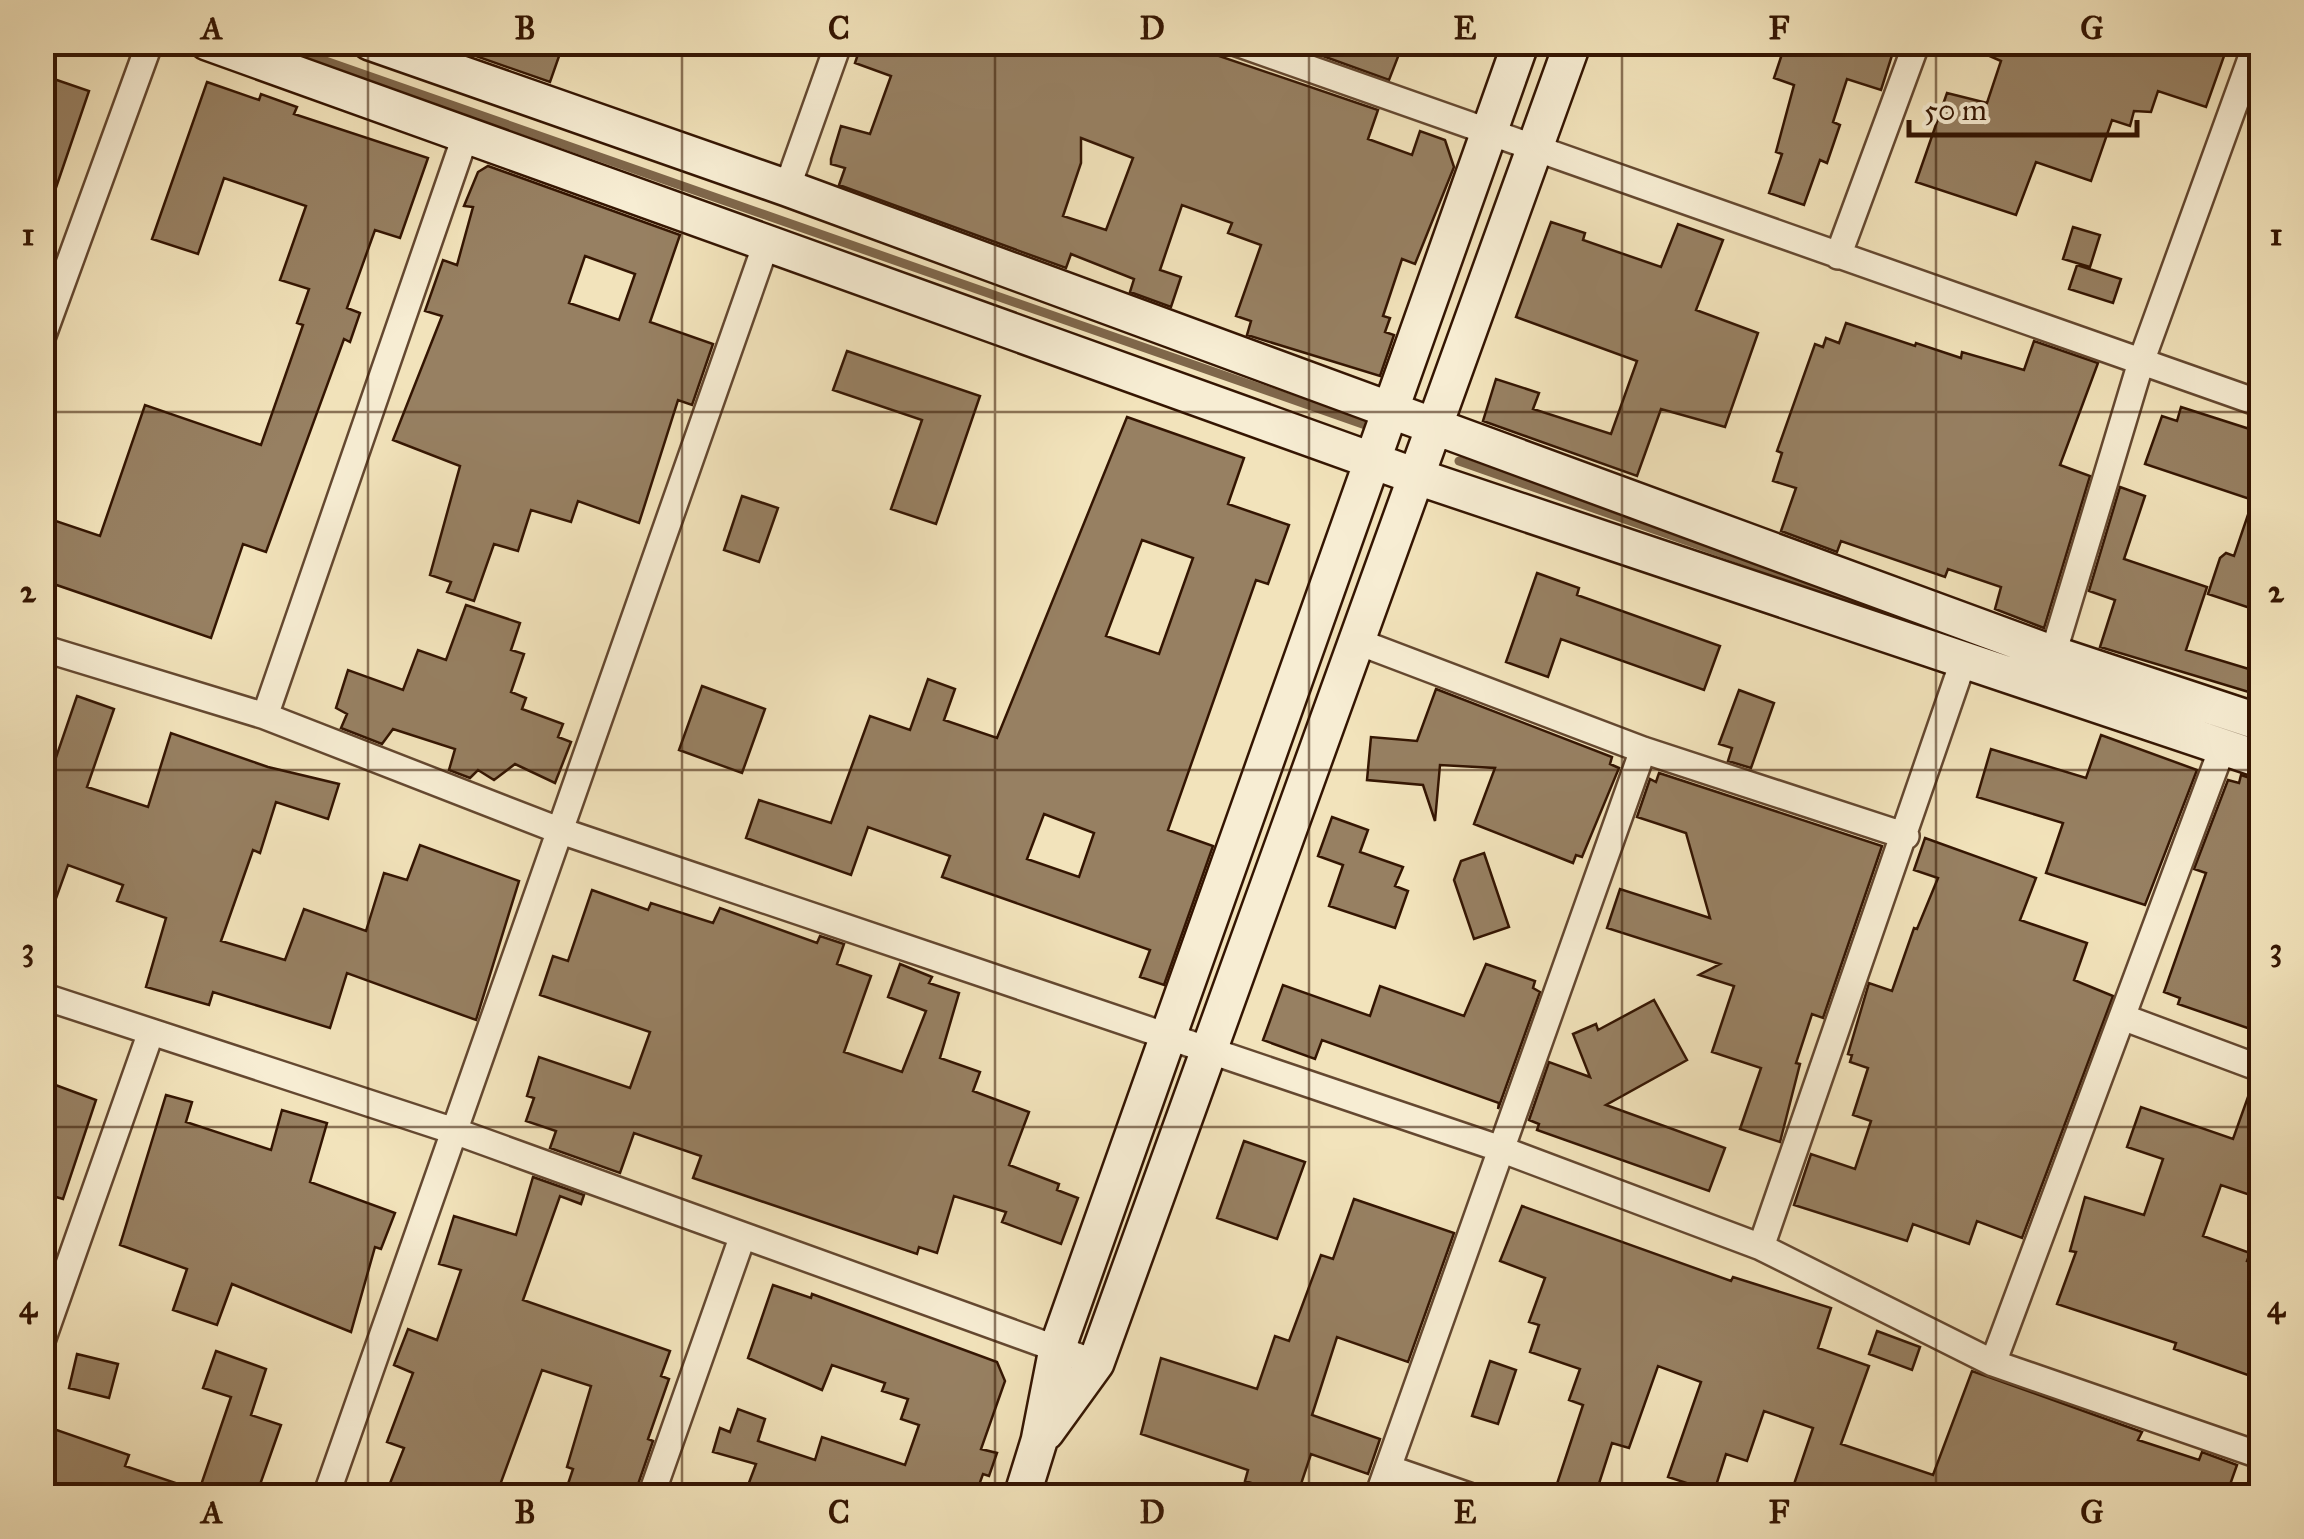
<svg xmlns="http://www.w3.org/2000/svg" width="2304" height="1539" font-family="'IM FELL Great Primer',serif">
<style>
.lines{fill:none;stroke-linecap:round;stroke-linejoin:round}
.stream{stroke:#7f674b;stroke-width:9}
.building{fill:#978062;stroke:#341502;stroke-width:2.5;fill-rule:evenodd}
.street-casing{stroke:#644830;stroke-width:30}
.secondary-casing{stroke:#341502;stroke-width:40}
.street{stroke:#f7edd3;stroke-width:25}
.secondary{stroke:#f7edd3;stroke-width:35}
.grid{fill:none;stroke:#341502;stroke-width:2.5;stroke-opacity:0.55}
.neatline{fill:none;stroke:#341502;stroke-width:4}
.grid-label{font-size:32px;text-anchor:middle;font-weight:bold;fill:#341502}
</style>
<rect width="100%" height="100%" fill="#f2e3bb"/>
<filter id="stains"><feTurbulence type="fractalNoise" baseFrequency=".002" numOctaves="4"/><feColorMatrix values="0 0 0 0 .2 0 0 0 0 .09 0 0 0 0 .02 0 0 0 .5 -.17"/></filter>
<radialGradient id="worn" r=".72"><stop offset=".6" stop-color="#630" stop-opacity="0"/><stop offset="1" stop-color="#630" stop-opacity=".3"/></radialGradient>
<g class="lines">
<!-- stream -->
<path class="stream" d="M 271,42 L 1374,428
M 1459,461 L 1853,599"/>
</g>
<!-- building -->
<path class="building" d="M 436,42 L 564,42 L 550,82 Z
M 862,42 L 1178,42 L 1378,110 L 1368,139 L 1412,155 L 1420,131 L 1445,140 L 1454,167 L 1415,264 L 1402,259 L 1383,316 L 1390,318 L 1385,332 L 1394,335 L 1380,376 L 1247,335 L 1251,321 L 1236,316 L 1261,245 L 1228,233 L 1232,223 L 1182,205 L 1160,270 L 1181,277 L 1171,307 L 1130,292 L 1134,279 L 1071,254 L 1066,268 L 839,185 L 845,168 L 831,164 L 831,159 L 841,126 L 870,134 L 891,76 L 855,63 ZM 1081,138 L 1133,158 L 1106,230 L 1063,216 L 1081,163 Z
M 1284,42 L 1384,42 L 1401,49 L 1389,80 Z
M 1786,42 L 1875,42 L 1894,49 L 1881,90 L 1847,79 L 1833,122 L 1840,125 L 1827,163 L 1820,160 L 1804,205 L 1769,193 L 1782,154 L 1776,152 L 1794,85 L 1774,78 Z
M 1958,42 L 2229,42 L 2206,107 L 2158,91 L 2151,112 L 2134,111 L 2130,126 L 2112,120 L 2091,181 L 2036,162 L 2016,215 L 1916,182 L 1947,93 L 1987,103 L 2001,61 Z
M 48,77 L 89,91 L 47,214 L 42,213 L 42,92 Z
M 207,82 L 259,100 L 261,94 L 297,107 L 294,114 L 428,158 L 400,238 L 375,230 L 347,308 L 360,313 L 350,342 L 344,339 L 266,552 L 243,544 L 211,638 L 42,580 L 42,550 L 53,520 L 100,536 L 145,405 L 261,445 L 303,325 L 297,323 L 309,289 L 280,280 L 306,206 L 224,178 L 198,254 L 152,239 Z
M 488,166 L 680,235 L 650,322 L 713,344 L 692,405 L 678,400 L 639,523 L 578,501 L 571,522 L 531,510 L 518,551 L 494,544 L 474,601 L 447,592 L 451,582 L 430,575 L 460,466 L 393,440 L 442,316 L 425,311 L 443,260 L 457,265 L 473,207 L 464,206 L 478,172 ZM 585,256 L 635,274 L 619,320 L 569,303 Z
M 1551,222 L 1585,233 L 1583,240 L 1661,267 L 1678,224 L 1723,240 L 1696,310 L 1758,333 L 1725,427 L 1661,409 L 1637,476 L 1483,421 L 1496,379 L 1539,393 L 1533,409 L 1611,434 L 1637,361 L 1516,317 Z
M 2073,227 L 2100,235 L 2090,267 L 2063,259 Z
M 2077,265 L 2121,279 L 2113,303 L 2069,289 Z
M 1846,323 L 1915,346 L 1916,343 L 1961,358 L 1962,352 L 2024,370 L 2034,341 L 2098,363 L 2060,465 L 2090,476 L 2044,628 L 1995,609 L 2001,587 L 1948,569 L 1945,577 L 1841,541 L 1837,552 L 1781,531 L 1796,488 L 1773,481 L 1782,453 L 1777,451 L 1815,344 L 1823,347 L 1826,338 L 1839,343 Z
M 847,351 L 980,396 L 936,524 L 891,509 L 922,420 L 833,390 Z
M 2181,407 L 2262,433 L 2262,612 L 2208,594 L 2220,558 L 2226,553 L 2234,556 L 2253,500 L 2145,464 L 2162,416 L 2177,421 Z
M 1127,417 L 1244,458 L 1228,504 L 1289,525 L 1268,584 L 1256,580 L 1168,830 L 1213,846 L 1164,985 L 1140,977 L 1150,950 L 942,877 L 950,856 L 868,827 L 851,875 L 746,838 L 759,800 L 831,823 L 870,716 L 910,730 L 928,679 L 955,689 L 944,720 L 997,738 ZM 1142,540 L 1193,558 L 1159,654 L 1106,636 ZM 1044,814 L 1094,833 L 1079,877 L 1027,859 Z
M 2120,487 L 2145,496 L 2124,559 L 2207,587 L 2186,650 L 2262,673 L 2262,696 L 2100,647 L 2115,600 L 2089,591 Z
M 742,496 L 778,508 L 759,562 L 724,550 Z
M 1537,573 L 1579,588 L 1577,595 L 1720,646 L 1704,690 L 1561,639 L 1548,677 L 1506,662 Z
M 466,605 L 520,623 L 511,650 L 524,654 L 511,692 L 526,698 L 522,709 L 563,724 L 558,737 L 571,742 L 555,783 L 515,764 L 494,780 L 478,770 L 470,778 L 449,770 L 455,749 L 393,729 L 382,744 L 341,728 L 347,714 L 336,708 L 348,670 L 403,690 L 418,650 L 446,660 Z
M 702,686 L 765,709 L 742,773 L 679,750 Z
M 1436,689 L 1612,757 L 1610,764 L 1619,768 L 1582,857 L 1576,855 L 1573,863 L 1474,824 L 1495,768 L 1440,765 L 1435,821 L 1423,785 L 1367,780 L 1371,737 L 1417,741 Z
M 1739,690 L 1774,703 L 1751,768 L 1728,761 L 1732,748 L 1719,744 Z
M 77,696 L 114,709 L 87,787 L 148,807 L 171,733 L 268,767 L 339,784 L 328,819 L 276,802 L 260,853 L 253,850 L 221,941 L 285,960 L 304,909 L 366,931 L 384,873 L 407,880 L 420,845 L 519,881 L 476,1020 L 347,973 L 330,1028 L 213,992 L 209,1005 L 146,987 L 166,918 L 117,901 L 123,885 L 68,865 L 46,926 L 42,926 L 42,773 L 50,775 Z
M 2101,735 L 2197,770 L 2145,905 L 2046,873 L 2063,823 L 1977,797 L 1991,749 L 2086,778 Z
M 1659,773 L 1882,846 L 1823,1018 L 1812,1014 L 1796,1063 L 1800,1064 L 1780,1142 L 1740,1129 L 1761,1068 L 1712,1052 L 1734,986 L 1699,975 L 1720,964 L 1607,928 L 1620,889 L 1710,918 L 1686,833 L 1637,817 L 1650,779 L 1656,782 Z
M 2241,775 L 2262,782 L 2262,1033 L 2178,1004 L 2180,998 L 2164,992 L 2206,873 L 2194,869 L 2228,780 L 2239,783 Z
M 1332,817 L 1368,830 L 1360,852 L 1403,867 L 1395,886 L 1408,891 L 1395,928 L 1329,906 L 1343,865 L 1318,856 Z
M 1925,838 L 2036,878 L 2020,920 L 2087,943 L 2074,980 L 2113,996 L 2022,1238 L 1977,1221 L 1969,1244 L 1913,1224 L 1907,1241 L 1794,1205 L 1811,1154 L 1855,1169 L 1871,1121 L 1853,1115 L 1868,1068 L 1850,1062 L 1852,1055 L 1848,1054 L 1869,983 L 1892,991 L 1914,928 L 1917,929 L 1938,878 L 1914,870 Z
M 1484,853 L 1509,927 L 1474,939 L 1454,880 L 1461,861 Z
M 592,890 L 648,910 L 651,903 L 713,923 L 720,908 L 817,943 L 820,936 L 844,944 L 837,964 L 871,976 L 844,1052 L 902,1072 L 926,1011 L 888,997 L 900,964 L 932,977 L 929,983 L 959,993 L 940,1058 L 980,1072 L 973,1091 L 1029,1112 L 1009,1165 L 1059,1184 L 1057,1190 L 1078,1198 L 1061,1244 L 1002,1222 L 1006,1212 L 954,1196 L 937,1253 L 919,1247 L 917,1254 L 693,1178 L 701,1156 L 634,1133 L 620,1173 L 550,1148 L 556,1131 L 526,1121 L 534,1098 L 527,1096 L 539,1057 L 630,1088 L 650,1032 L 540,995 L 553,956 L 568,961 Z
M 1486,964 L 1535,981 L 1533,988 L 1540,992 L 1498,1109 L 1499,1103 L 1322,1040 L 1315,1059 L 1263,1040 L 1283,985 L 1370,1016 L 1380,986 L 1464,1016 Z
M 1654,1000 L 1687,1060 L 1606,1105 L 1725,1148 L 1709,1191 L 1537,1130 L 1539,1124 L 1529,1120 L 1549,1062 L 1590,1077 L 1573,1034 L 1596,1024 L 1598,1030 Z
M 42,1080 L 96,1100 L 63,1199 L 42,1193 Z
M 2253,1083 L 2262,1085 L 2262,1199 L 2221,1185 L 2203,1236 L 2250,1253 L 2247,1261 L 2262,1267 L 2262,1380 L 2174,1349 L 2176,1343 L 2057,1304 L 2076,1252 L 2070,1251 L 2085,1197 L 2144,1215 L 2163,1159 L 2127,1147 L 2141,1107 L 2233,1139 Z
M 166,1095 L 192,1102 L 186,1122 L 271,1150 L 282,1110 L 327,1123 L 310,1182 L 395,1213 L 381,1249 L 375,1247 L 351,1332 L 232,1284 L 217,1325 L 173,1310 L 187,1269 L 120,1245 Z
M 1244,1141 L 1305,1162 L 1277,1239 L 1217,1218 Z
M 533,1177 L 584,1195 L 581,1204 L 560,1196 L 523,1300 L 670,1351 L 661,1376 L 669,1379 L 648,1439 L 653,1441 L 634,1496 L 564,1496 L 573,1469 L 567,1467 L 591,1386 L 542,1370 L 496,1496 L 385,1496 L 404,1448 L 387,1442 L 413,1373 L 394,1365 L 408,1329 L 437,1340 L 461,1270 L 439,1264 L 454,1216 L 516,1235 Z
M 1354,1199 L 1454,1233 L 1408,1362 L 1337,1337 L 1312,1415 L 1380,1439 L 1368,1474 L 1311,1454 L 1297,1496 L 1292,1496 L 1245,1481 L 1248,1470 L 1141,1434 L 1161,1358 L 1257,1389 L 1275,1336 L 1289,1341 L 1321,1255 L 1333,1259 Z
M 1522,1206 L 1731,1281 L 1733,1277 L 1831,1308 L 1818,1348 L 1869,1366 L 1841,1444 L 1933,1475 L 1972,1371 L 2142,1432 L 2138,1440 L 2199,1460 L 2202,1452 L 2237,1465 L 2226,1496 L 2011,1496 L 1984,1487 L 1984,1496 L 1790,1496 L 1813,1428 L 1764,1411 L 1747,1461 L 1726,1454 L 1714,1492 L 1668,1477 L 1701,1382 L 1658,1366 L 1629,1448 L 1612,1443 L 1595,1496 L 1553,1496 L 1583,1405 L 1569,1400 L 1580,1369 L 1530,1352 L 1539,1325 L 1529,1322 L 1545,1278 L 1500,1261 Z
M 773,1285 L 811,1298 L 812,1294 L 997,1362 L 1005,1381 L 981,1449 L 997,1453 L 989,1476 L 983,1474 L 975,1496 L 744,1496 L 756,1464 L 713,1452 L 720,1428 L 730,1432 L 738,1409 L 765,1419 L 758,1441 L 815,1460 L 822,1437 L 905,1465 L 919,1425 L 901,1419 L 908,1399 L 882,1391 L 885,1383 L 832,1365 L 822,1390 L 748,1358 Z
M 1877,1331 L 1920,1347 L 1912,1370 L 1869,1354 Z
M 216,1351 L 266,1369 L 251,1415 L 281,1425 L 256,1496 L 42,1496 L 42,1452 L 51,1428 L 129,1455 L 125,1466 L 199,1491 L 231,1397 L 203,1388 Z
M 77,1354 L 118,1364 L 109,1398 L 69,1388 Z
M 1490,1361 L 1516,1370 L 1498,1424 L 1472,1416 Z"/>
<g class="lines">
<!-- street casing -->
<g class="street-casing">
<path id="street" d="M 1234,42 L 2262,404
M 787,188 L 839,42
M 1838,256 L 1917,42
M 42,338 L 150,42
M 1356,641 L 1643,750 L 1906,836
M 42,648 L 265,716 L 558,830 L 1498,1148 L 1761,1247 L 1993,1363 L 2262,1456
M 2053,654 L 2141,362 L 2257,42
M 265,716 L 466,134
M 42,996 L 457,1132 L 1096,1363
M 2125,1018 L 2262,1069
M 1761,1247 L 1963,662
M 42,1341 L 151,1032
M 1993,1363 L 2223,746
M 1388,1468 L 1469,1496
M 326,1496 L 766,244
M 651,1496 L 742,1238
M 1378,1496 L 1643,750"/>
</g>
<!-- secondary casing -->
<g class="secondary-casing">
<path id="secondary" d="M 207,42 L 1415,476 L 2262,760
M 370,42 L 787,188 L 2053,654 L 2262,723
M 1046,1432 L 1096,1363 L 1573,42
M 1022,1496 L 1039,1441 L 1057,1349 L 1521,42"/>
</g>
<!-- street -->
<use href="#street" class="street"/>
<!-- secondary -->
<use href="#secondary" class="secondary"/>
</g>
<!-- grid -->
<path class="grid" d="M 368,42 L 368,1496M 682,42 L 682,1496M 995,42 L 995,1496M 1309,42 L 1309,1496M 1622,42 L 1622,1496M 1936,42 L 1936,1496M 42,412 L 2262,412M 42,770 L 2262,770M 42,1127 L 2262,1127"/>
<!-- margin -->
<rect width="2304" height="1539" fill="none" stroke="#f2e3bb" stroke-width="110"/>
<!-- scale -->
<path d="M1909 120v15h228v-15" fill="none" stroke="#341502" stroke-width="5"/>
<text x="1924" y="120" font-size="30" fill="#341502" stroke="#f7edd3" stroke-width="8" paint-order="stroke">50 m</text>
<rect x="55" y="55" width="2194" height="1429" class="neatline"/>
<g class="grid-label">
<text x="212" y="39">A</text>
<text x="525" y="39">B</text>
<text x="839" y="39">C</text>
<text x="1152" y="39">D</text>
<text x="1465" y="39">E</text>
<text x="1779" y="39">F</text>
<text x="2092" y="39">G</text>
<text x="28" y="245">1</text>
<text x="2276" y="245">1</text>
<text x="28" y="602">2</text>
<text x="2276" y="602">2</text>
<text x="28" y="960">3</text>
<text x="2276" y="960">3</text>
<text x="28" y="1317">4</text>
<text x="2276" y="1317">4</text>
<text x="212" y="1523">A</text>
<text x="525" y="1523">B</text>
<text x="839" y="1523">C</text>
<text x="1152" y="1523">D</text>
<text x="1465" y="1523">E</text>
<text x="1779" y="1523">F</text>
<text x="2092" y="1523">G</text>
</g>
<rect width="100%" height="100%" filter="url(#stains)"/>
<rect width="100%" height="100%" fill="url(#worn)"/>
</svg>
